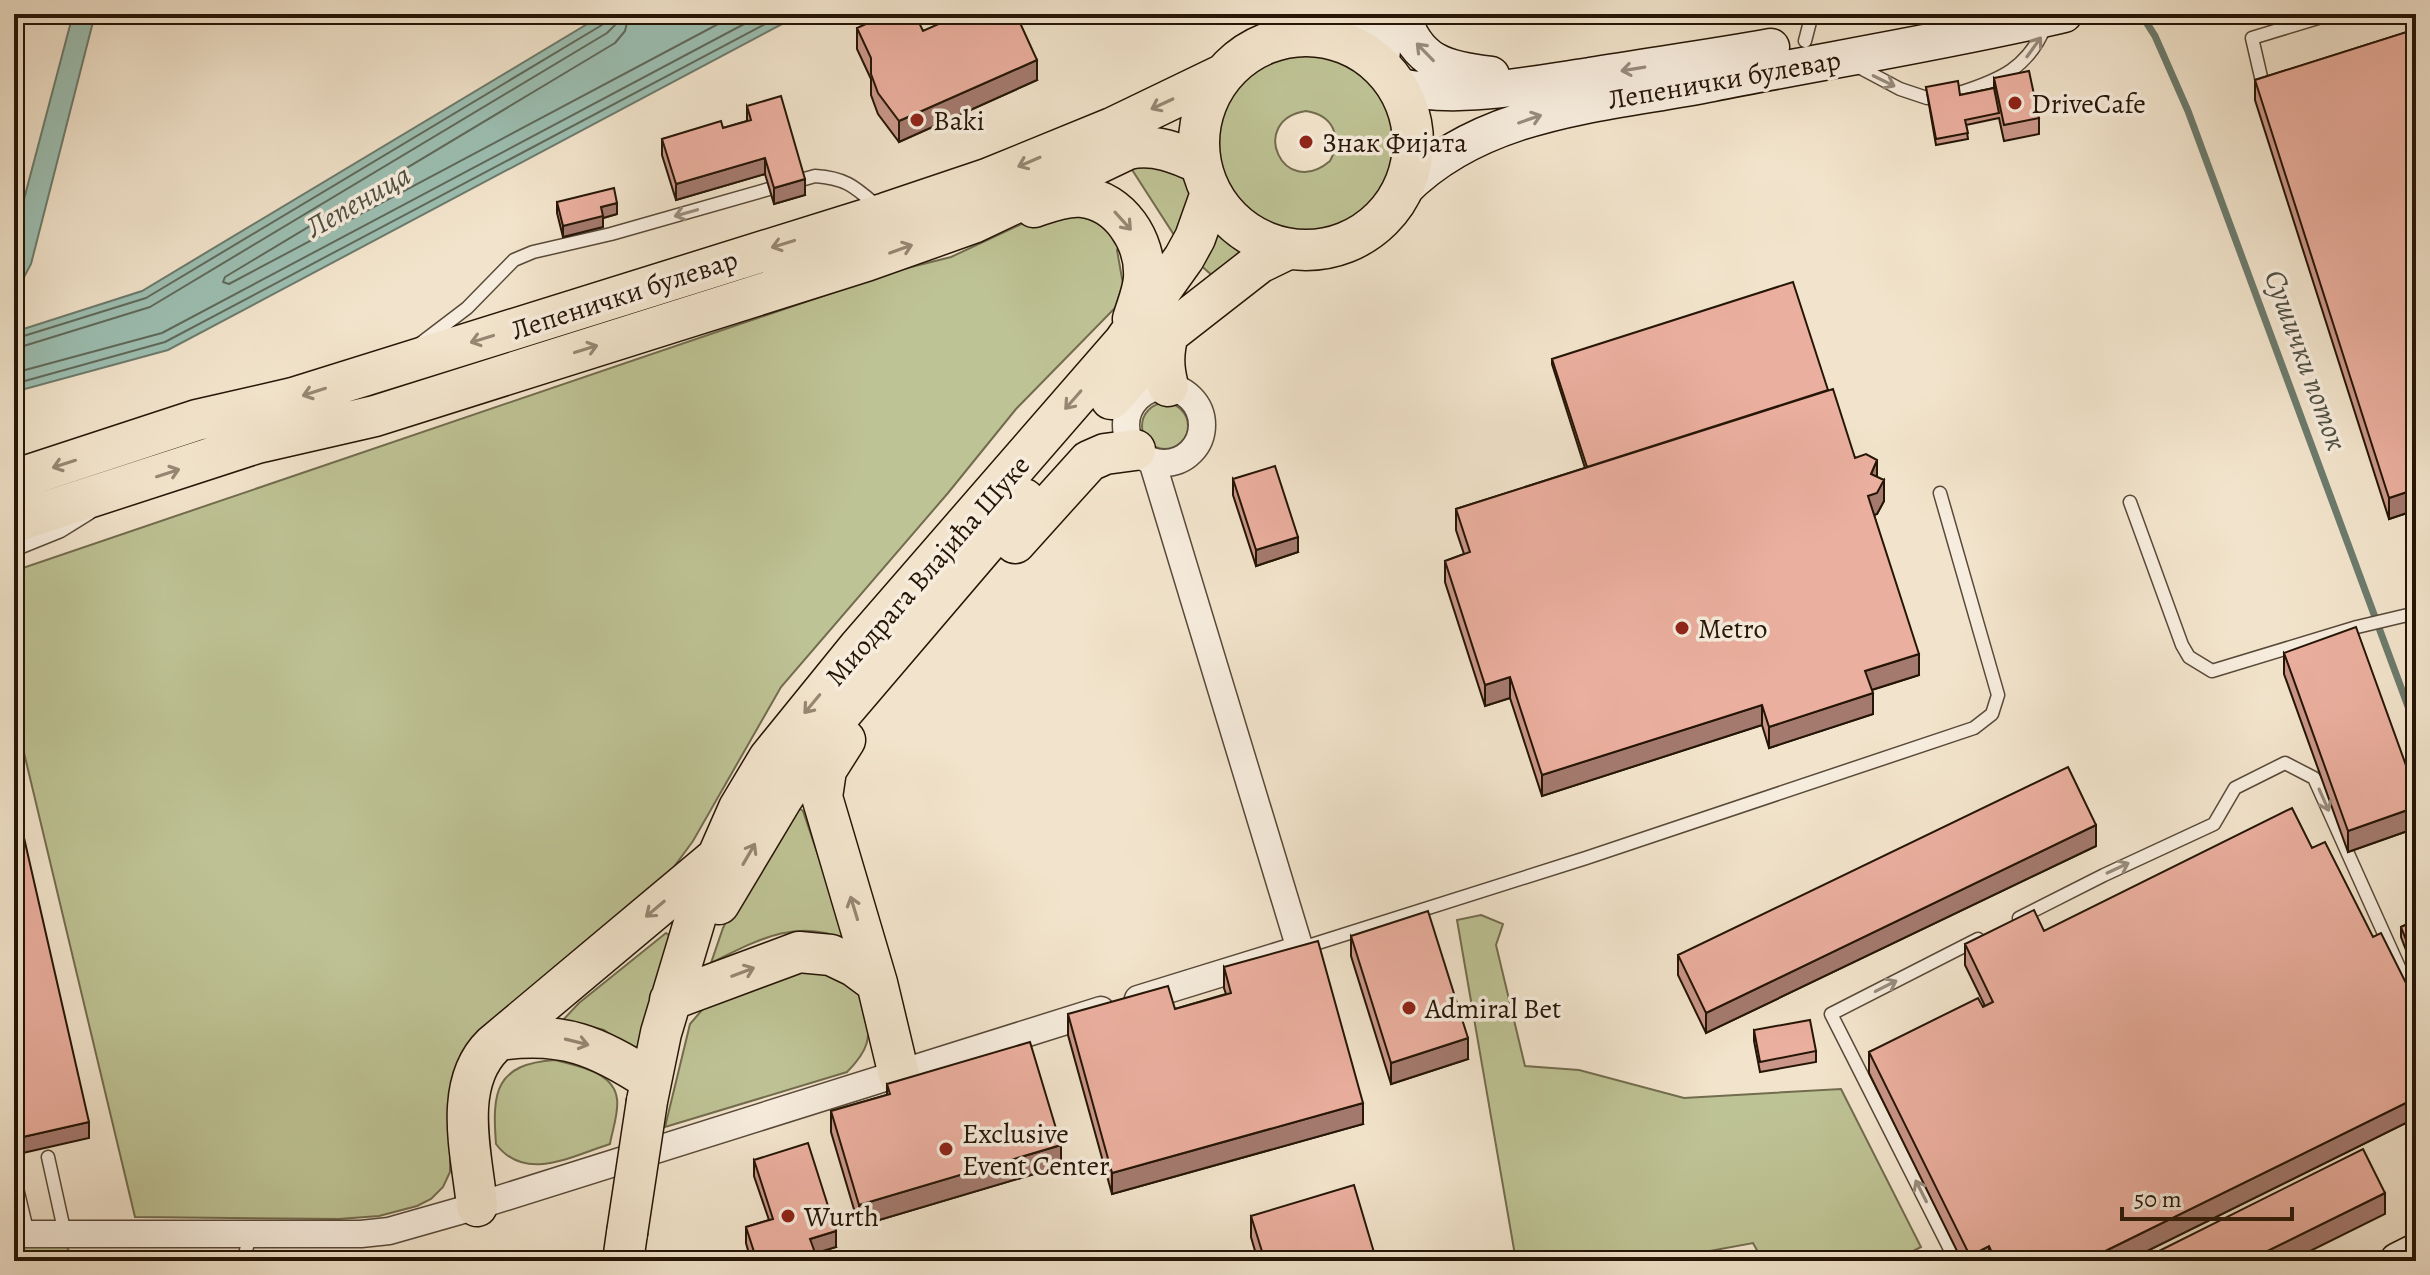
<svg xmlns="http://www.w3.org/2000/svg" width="2430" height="1275" font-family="Alegreya,serif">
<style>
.green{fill:#bec395;stroke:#726c4e;stroke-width:2;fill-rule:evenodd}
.water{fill:#9cbfb2;stroke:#6c7b6d;stroke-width:2}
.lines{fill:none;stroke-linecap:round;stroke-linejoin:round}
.shore{stroke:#606a5c;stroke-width:2}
.stream{stroke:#6c7b6d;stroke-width:7}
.lane-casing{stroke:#584938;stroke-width:15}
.street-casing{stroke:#584938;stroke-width:29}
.secondary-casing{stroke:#251506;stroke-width:39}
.primary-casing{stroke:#251506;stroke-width:43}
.lane{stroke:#f7edde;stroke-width:12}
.street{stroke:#f7edde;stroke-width:26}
.secondary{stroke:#f7edde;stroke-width:36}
.primary{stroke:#f2e4cc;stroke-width:40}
.primary-bridge-casing{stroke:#251506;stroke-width:43;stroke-linecap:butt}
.primary-bridge{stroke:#f2e4cc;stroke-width:40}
.wall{fill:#ca9689;stroke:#251506;stroke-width:2}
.shaded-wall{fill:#a47a6f;stroke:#251506;stroke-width:2}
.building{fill:#ebaf9f;stroke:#251506;stroke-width:2}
.oneway{stroke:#988c7d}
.oneway2{stroke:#968773}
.poi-dot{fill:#8f2418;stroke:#f7edde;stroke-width:3}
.labels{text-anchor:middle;stroke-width:7;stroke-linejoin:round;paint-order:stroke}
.street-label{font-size:28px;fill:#251506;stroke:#f7edde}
.poi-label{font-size:28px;fill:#251506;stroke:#f7edde;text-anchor:start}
.water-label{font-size:30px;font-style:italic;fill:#4f5042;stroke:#f7edde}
</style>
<rect width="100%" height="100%" fill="#f2e4cc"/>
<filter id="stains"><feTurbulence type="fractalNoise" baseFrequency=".0025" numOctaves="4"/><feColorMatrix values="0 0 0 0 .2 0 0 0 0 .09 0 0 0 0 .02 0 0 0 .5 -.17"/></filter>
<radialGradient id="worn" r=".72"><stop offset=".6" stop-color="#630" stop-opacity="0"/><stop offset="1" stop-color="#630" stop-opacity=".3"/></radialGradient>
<!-- green -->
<path class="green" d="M 1304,51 C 1320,53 1337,54 1351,63 C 1425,109 1403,226 1314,234 C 1195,245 1169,66 1304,51 ZM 1306,111 C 1333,115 1343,137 1330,161 C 1283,201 1247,120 1306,111 Z
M 1160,161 L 1188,178 L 1194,190 L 1176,238 L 1129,165 Z
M 1075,207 L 1123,238 L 1117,250 L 1123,284 L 1115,308 L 1016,409 L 948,493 L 781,687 L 693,841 L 662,883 L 480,1034 L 450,1146 L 450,1172 L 443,1187 L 431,1199 L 417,1206 L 379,1216 L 339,1219 L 135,1217 L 14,711 L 14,571 L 899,270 L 951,257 L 1047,212 Z
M 1216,227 L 1251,255 L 1215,278 L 1197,262 Z
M1142 426a23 23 0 1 1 46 0a23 23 0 1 1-46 0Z
M 799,808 L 803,811 L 847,941 C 799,916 755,941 711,963 L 723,928 L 748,877 Z
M 1481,915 L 1503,924 L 1496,945 L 1525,1066 L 1579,1070 L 1684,1098 L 1841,1089 L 1921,1247 L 1894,1261 L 1763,1261 L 1753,1243 L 1655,1261 L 1516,1261 L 1457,920 Z
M 666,933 L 670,936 L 637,1055 L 604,1030 L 563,1020 L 579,1003 Z
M 812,965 C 823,970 839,973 848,981 C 857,987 861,998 864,1008 C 873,1037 868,1051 847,1072 L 665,1127 L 690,1024 L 708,1003 Z
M 555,1060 C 576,1066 614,1071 617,1099 C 619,1113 612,1131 610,1144 C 572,1156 525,1183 496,1144 C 492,1092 495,1064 555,1060 Z
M 14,1244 L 65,1244 L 75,1261 L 14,1261 Z"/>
<!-- water -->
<path class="water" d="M 73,14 L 95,14 L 31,264 L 14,296 L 14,237 Z
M 604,14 L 801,14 L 168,350 L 14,392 L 14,332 L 142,291 Z"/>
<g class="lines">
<!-- shore -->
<path class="shore" d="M 629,14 L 625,31 L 615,43 L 225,277 L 223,282 L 229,284 L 737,14
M 14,339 L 146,298 L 602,25 L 607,14
M 14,349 L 150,307 L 607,33 L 615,25 L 617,14
M 14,373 L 162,333 L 763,14
M 14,384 L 165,342 L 784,14"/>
<!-- stream -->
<path class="stream" d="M 2141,14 L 2155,36 L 2188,111 L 2416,728"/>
<!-- lane casing -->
<g class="lane-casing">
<path id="lane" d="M 14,35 L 20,14
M 1805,41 L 1812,14
M 1853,64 L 1900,89 L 1927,98
M 2268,88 L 2264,90 L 2252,38 L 2331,14
M 1959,93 C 2000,80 2029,68 2046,24
M 421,343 L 467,308 L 514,260 L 533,252 L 611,234 L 815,176 C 846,178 855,187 877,206
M 2130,502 L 2182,645 L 2189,657 L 2212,671 L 2357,627 L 2416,613
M 14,550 L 61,531 L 90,513
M 2019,918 L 2104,875 L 2214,824 L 2235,788 L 2285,763 L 2314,778 L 2416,1005
M 1305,947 L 1586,858 L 1974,728 L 1992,714 L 1998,695 L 1940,493
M 48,1157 L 65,1234
M 14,1176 L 28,1234
M 243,1261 L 251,1233
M 1956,1261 L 1831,1014 L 1978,939"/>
</g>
<!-- street casing -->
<g class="street-casing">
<path id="street" d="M1126 425a38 38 0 1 1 76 0a38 38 0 1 1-76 0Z
M 1138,999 L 1300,949 L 1152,461
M 14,1234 L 361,1234 L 389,1231 L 477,1206 L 1101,1010"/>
</g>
<!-- secondary casing -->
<g class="secondary-casing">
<path id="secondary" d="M 1402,14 C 1416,63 1446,70 1491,75
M 1338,42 L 1356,30 L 1374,14
M 1380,67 L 1383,42 L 1390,14
M 1396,86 C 1458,101 1527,85 1590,76 C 1650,66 1711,58 1771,47
M 1403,190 C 1484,108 1606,104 1712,83 C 1829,60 1948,41 2064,14
M 2398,1261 L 2416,1252"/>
</g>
<!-- primary casing -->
<g class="primary-casing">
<path id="primary" d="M1199 143a107 107 0 1 1 214 0a107 107 0 1 1-214 0Z
M 1034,207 C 1049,202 1066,195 1082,197 C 1120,201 1146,241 1144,278 C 1143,292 1137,306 1133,319
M 1168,386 C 1163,367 1163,353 1168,334
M 1111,399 L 1168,334 L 1259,263 L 1288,249
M 14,480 L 197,420 L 293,398 L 886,213 L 987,179 L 1112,128 L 1222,75
M 14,522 L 257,443 L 375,416 L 866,261 L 973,223 L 1128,149 C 1154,143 1178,153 1201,164
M 1015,543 L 1089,461 L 1105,454 L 1135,450
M 845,740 L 826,770 L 822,797 L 877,983 L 899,1075
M 719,904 L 783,797 L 832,724 L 1024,499
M 670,1000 L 799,952 L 831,955 L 854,966 L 877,983
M 499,1040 C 563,1031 598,1046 650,1080
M 647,1101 L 661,1033 L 706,883 L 739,808 L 769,758 L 859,647 L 1124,342 L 1184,258 L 1195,238 L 1211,193
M 477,1206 C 472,1155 452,1085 493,1045 L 715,859
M 623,1261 L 627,1233"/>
</g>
<!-- lane -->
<use href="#lane" class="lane"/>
<!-- street -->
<use href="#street" class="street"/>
<!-- secondary -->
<use href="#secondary" class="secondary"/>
<!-- primary -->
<use href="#primary" class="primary"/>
<!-- primary-bridge casing -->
<g class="primary-bridge-casing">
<path id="primary-bridge" d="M 627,1233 L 647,1101"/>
</g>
<!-- primary-bridge -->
<use href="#primary-bridge" class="primary-bridge"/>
</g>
<!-- wall -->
<path class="wall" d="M 965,18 L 1037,80 L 899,142 L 878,114 L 871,95 L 871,79 L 857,49 L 857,28 L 923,31 Z
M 2416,29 L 2416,510 L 2389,519 L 2255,100 L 2255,80 Z
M 1994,78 L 2039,118 L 2039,134 L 2004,141 L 1999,118 L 1966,125 L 1968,139 L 1936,145 L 1926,87 L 1960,95 L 1994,88 Z
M 747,106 L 805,195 L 774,204 L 765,174 L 676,200 L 662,155 L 662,139 L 723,128 L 747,121 Z
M 557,202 L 617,214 L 603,218 L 603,227 L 563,237 L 557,213 Z
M 1552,359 L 1828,390 L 1855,458 L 1877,477 L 1884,501 L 1877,514 L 1874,515 L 1919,675 L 1872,690 L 1873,714 L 1769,748 L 1762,725 L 1542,796 L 1510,698 L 1485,706 L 1445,582 L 1445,561 L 1464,554 L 1456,530 L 1456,509 L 1585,468 L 1552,364 Z
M 1233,479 L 1298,552 L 1256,566 L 1233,495 Z
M 2284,653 L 2416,793 L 2416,828 L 2348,852 L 2284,674 Z
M 2096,846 L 1706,1033 L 1678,975 L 1678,955 Z
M 2416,920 L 2416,976 L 2401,937 L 2401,927 Z
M 2044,931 L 2416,1118 L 2127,1261 L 1962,1261 L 1869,1073 L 1869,1052 L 1985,1006 L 1965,965 L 1965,944 Z
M 1351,936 L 1468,1059 L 1391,1084 L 1351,956 Z
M 1224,967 L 1363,1124 L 1112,1194 L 1068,1035 L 1068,1014 L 1175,1009 L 1226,994 L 1224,988 Z
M 1754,1030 L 1816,1051 L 1816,1062 L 1760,1072 L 1754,1041 Z
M 887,1084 L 1061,1166 L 859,1226 L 831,1132 L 831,1111 L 887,1095 Z
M 754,1160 L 836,1247 L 815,1253 L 818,1261 L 751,1261 L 746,1243 L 746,1227 L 769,1220 L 754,1176 Z
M 1251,1216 L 1376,1261 L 1258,1261 L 1251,1237 Z"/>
<!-- shaded-wall -->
<path class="shaded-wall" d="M 1037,60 L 1037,80 L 899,142 L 899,121 Z
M 765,158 L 765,174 L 676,200 L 676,184 Z
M 805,179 L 805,195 L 774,204 L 774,188 Z
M 617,203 L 617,214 L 603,218 L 603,227 L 563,237 L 563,226 L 601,207 Z
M 1877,460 L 1877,481 L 1871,474 Z
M 1884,480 L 1884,501 L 1877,514 L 1868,517 L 1868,496 Z
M 2416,489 L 2416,510 L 2389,519 L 2389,498 Z
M 1298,537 L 1298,552 L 1256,566 L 1256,550 Z
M 1919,654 L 1919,675 L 1865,692 L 1865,671 Z
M 1510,677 L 1510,698 L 1485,706 L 1485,685 Z
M 1873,693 L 1873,714 L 1769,748 L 1769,727 Z
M 1762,705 L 1762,725 L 1542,796 L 1542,775 Z
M 2416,807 L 2416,828 L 2348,852 L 2348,831 Z
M 2096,825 L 2096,846 L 1706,1033 L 1706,1013 Z
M 1468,1038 L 1468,1059 L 1391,1084 L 1391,1063 Z
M 2416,1098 L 2416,1118 L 2127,1261 L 2085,1261 Z
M 1363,1103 L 1363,1124 L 1112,1194 L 1112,1173 Z
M 89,1122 L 89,1138 L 14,1155 L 14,1139 Z
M 1061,1145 L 1061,1166 L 859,1226 L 859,1205 Z
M 2385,1193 L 2385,1214 L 2290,1261 L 2247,1261 Z
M 836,1231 L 836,1247 L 810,1255 L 810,1239 Z
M 1989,1246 L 1989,1261 L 1970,1261 L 1970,1256 Z"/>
<!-- building -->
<path class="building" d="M 888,14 L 915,14 L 923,31 L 961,14 L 963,14 L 965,18 L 975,14 L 1016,14 L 1037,60 L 899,121 L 878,93 L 871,74 L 871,58 L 857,28 Z
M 2416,29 L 2416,489 L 2389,498 L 2255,80 Z
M 2029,71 L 2039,118 L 2004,125 L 1994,78 Z
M 1958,81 L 1960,95 L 1994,88 L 1999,113 L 1965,120 L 1968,133 L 1936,139 L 1926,87 Z
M 781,96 L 805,179 L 774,188 L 765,158 L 676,184 L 662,139 L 721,121 L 723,128 L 751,120 L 747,106 Z
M 614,188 L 617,203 L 601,207 L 603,216 L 563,226 L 557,202 Z
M 1793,282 L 1828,390 L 1587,467 L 1552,359 Z
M 1833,389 L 1855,458 L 1866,454 L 1877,460 L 1871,474 L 1884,480 L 1877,493 L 1868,496 L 1919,654 L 1865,671 L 1873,693 L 1769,727 L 1762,705 L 1542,775 L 1510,677 L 1485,685 L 1445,561 L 1470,552 L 1456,509 Z
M 1275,466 L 1298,537 L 1256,550 L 1233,479 Z
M 2356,627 L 2416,793 L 2416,807 L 2348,831 L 2284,653 Z
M 2068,767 L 2096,825 L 1706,1013 L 1678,955 Z
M 14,794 L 89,1122 L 14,1139 Z
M 2292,808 L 2312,848 L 2325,842 L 2373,937 L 2381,933 L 2416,1003 L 2416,1098 L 2085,1261 L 1996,1261 L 1989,1246 L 1970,1256 L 1869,1052 L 1978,998 L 1983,1007 L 1993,1002 L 1965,944 L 2034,910 L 2044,931 Z
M 1428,911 L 1468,1038 L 1391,1063 L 1351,936 Z
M 2416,920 L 2416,965 L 2401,927 Z
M 1318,941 L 1363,1103 L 1112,1173 L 1068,1014 L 1168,986 L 1175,1009 L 1231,993 L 1224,967 Z
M 1810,1020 L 1816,1051 L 1760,1062 L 1754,1030 Z
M 1030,1042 L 1061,1145 L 859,1205 L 831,1111 L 890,1094 L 887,1084 Z
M 808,1143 L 836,1231 L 810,1239 L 818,1261 L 757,1261 L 746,1227 L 773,1219 L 754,1160 Z
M 2363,1149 L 2385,1193 L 2247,1261 L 2139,1261 Z
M 1354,1185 L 1376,1259 L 1370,1261 L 1265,1261 L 1251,1216 Z"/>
<!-- one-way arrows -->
<defs><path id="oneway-shaft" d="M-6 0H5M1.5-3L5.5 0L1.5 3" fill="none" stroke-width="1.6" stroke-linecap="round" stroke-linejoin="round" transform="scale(2)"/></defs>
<g class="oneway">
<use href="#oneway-shaft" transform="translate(2034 47) rotate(-54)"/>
<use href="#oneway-shaft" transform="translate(1425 52) rotate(-134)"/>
<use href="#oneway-shaft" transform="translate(1633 69) rotate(171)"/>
<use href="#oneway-shaft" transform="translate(1884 81) rotate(26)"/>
<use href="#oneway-shaft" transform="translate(1530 119) rotate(-19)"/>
<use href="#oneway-shaft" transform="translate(686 213) rotate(164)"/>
<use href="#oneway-shaft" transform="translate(2324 800) rotate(66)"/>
<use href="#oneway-shaft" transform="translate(2118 868) rotate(-25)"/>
<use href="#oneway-shaft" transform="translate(1886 986) rotate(-27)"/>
<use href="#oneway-shaft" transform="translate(1921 1191) rotate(-117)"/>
</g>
<g class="oneway2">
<use href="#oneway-shaft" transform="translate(1162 104) rotate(155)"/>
<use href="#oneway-shaft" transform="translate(1029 162) rotate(157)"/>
<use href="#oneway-shaft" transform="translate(1123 221) rotate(48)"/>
<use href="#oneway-shaft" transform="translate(783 244) rotate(163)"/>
<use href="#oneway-shaft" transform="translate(901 249) rotate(-20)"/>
<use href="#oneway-shaft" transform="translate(482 339) rotate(163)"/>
<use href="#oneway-shaft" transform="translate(586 349) rotate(-17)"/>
<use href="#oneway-shaft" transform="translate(314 392) rotate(162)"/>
<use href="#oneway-shaft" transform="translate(1073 400) rotate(131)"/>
<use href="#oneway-shaft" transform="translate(64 464) rotate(162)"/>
<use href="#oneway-shaft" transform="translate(168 473) rotate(-18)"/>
<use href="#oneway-shaft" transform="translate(812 704) rotate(130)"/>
<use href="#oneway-shaft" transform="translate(749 854) rotate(-60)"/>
<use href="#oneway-shaft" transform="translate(854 908) rotate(-107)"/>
<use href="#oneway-shaft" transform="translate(655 909) rotate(140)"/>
<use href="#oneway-shaft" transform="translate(743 972) rotate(-21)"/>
<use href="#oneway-shaft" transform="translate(577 1042) rotate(14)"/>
</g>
<!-- markers -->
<g class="poi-dot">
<circle cx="2015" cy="103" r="8"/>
<circle cx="917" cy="120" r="8"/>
<circle cx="1306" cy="142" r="8"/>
<circle cx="1682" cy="628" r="8"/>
<circle cx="1409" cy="1008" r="8"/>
<circle cx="946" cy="1149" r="8"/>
<circle cx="788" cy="1216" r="8"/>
</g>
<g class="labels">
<!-- street labels -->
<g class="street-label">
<text transform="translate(1724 79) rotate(-10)" y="10">Лепенички булевар</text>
<text transform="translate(624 294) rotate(-18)" y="10">Лепенички булевар</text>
<text transform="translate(927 570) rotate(-49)" y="10">Миодрага Влајића Шуке</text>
</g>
<!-- poi labels -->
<g class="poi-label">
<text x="2031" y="113">DriveCafe</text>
<text x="933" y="130">Baki</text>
<text x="1322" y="152">Знак Фијата</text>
<text x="1698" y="638">Metro</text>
<text x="1425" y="1018">Admiral Bet</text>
<text x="962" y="1143">Exclusive<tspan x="962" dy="32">Event Center</tspan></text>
<text x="804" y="1226">Wurth</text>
</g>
<!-- water labels -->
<g class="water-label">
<text transform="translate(358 201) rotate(-30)" y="10">Лепеница</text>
<text transform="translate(2306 360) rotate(70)" y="10">Сушички поток</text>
</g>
</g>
<!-- margin -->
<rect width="2430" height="1275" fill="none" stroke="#f2e4cc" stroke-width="48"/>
<rect x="16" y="16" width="2398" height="1243" fill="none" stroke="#251506" stroke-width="4"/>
<rect x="24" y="24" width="2382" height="1227" fill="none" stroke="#251506" stroke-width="2"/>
<!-- scale -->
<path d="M2122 1207v12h170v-12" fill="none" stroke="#251506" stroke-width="4"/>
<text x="2134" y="1207" font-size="24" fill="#251506" stroke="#f7edde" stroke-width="6" paint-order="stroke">50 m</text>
<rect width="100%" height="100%" filter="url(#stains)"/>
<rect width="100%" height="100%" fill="url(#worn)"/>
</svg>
